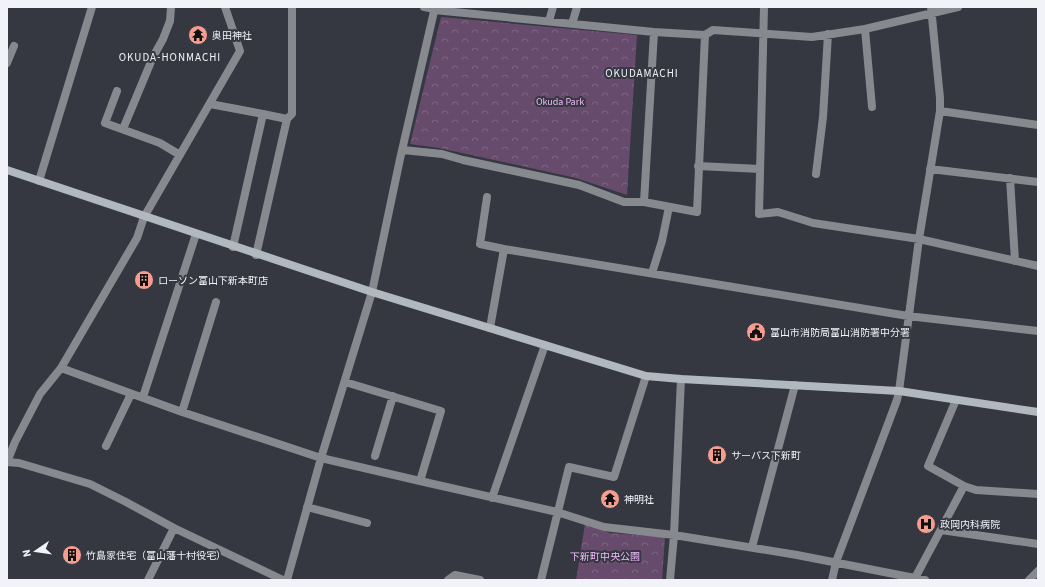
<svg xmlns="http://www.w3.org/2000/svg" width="1045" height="587" font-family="'Source Sans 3','Noto Sans JP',sans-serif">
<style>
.park{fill:url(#park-crowns)}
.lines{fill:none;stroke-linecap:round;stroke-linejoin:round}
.street{stroke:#86898e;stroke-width:8}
.secondary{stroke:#b2b8bf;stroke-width:8}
.labels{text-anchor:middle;stroke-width:4;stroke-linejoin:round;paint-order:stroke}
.poi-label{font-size:10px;fill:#f2f3f9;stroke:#353741;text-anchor:start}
.park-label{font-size:10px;fill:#f2bafd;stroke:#353741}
.neighbourhood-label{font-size:11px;letter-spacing:1px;fill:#f2f3f9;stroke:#353741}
</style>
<defs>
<pattern id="park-crowns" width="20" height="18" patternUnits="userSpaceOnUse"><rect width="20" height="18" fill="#674b6d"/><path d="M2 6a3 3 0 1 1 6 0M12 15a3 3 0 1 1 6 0" fill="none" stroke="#7d6583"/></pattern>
</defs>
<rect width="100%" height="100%" fill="#353741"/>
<!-- park -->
<path class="park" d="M 441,17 L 637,35 L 627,195 L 576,178 L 439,148 L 410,144 Z
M 585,524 L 610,533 L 665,537 L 662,580 L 576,580 Z"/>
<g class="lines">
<!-- street -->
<path class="street" d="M 424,7 L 435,9
M 764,7 L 759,214 L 778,212 L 813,223 L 919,239 L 1038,266
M 434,10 L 654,32 L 705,35 L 713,30 L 812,37 L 865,29 L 958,7
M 549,21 L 553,7
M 572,24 L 577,7
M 865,29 L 872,107
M 7,63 L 14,46
M 117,91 L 105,123 L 160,143 L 180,155
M 210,104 L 263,114
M 940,111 L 1038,125
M 287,119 L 292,114 L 292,7
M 123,129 L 153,57 L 163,39 L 170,21 L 171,7
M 403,150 L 442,154 L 463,160 L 579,185 L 624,202 L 644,202 L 697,212 L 705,35
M 698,166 L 760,169
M 930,169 L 1038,182
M 816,174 L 823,117 L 828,34
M 1010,178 L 1015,261
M 39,181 L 92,7
M 487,197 L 480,244 L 504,249
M 644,202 L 654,32
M 233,247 L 263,114 L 287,119 L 256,255
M 652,273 L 662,241 L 669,207
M 490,328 L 504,249 L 908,316 L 1038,331
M 61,368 L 182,412 L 321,458 L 420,481 L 557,512 L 604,527 L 674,535 L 797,555 L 925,580
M 345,382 L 441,411 L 420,481
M 143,397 L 196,234
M 956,400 L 928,466 L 964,486 L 976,490 L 1038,494
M 182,412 L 216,302
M 106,446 L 131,394
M 375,456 L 393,396
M 7,462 L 15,442 L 40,394 L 61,368 L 137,238 L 144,217 L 240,51 L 225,7
M 7,462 L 19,463 L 90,484 L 126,502 L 174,528 L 283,580
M 492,498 L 545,345
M 307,507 L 367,523
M 941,530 L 1038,544
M 752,547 L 795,385
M 915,578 L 964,486
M 148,580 L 174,528
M 287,580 L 321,458 L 372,292 L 400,159 L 435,7
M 448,580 L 455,575 L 480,580
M 541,580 L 569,467 L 614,477 L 646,376
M 670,580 L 674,535 L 681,379
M 832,580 L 836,562 L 897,400 L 899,391 L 919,239 L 940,111 L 940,98 L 931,7
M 1029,580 L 1038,571"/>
<!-- secondary -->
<path class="secondary" d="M 7,170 L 372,292 L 646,376 L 681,379 L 899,391 L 1038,412"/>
</g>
<!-- icons -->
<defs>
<g id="temple-disc" transform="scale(1)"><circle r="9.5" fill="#f59d8f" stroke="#353741"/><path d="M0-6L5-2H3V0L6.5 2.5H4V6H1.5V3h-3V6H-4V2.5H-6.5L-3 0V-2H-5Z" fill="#111"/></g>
<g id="building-disc" transform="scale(1)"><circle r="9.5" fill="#f59d8f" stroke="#353741"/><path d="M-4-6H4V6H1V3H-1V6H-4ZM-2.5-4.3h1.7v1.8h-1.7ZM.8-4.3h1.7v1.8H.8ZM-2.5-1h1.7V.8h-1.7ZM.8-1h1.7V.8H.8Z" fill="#111"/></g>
<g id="civic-disc" transform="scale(1)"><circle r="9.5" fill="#f59d8f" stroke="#353741"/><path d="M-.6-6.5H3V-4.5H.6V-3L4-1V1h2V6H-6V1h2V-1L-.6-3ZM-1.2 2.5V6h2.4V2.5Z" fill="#111"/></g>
<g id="hospital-disc" transform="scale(1)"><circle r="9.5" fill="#f59d8f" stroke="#353741"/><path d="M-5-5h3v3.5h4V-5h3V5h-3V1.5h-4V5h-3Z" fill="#111"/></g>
</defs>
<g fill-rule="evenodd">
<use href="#temple-disc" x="198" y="35"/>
<use href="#building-disc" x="144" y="280"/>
<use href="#civic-disc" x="756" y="332"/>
<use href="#building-disc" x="717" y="455"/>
<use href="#temple-disc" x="610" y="499"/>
<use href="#hospital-disc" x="926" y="524"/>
<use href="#building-disc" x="72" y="555"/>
</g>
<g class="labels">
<!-- poi labels -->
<g class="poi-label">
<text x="212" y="39">奥田神社</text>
<text x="158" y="284">ローソン富山下新本町店</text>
<text x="770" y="336">富山市消防局富山消防署中分署</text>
<text x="731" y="459">サーパス下新町</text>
<text x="624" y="503">神明社</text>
<text x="940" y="528">政岡内科病院</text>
<text x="86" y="559">竹島家住宅（富山藩十村役宅）</text>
</g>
<!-- park labels -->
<g class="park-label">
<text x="560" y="105">Okuda Park</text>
<text x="605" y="560">下新町中央公園</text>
</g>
<!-- neighbourhood labels -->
<g class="neighbourhood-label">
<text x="170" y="61">OKUDA-HONMACHI</text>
<text x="642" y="77">OKUDAMACHI</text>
</g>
</g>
<!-- border -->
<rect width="1045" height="587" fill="none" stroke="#f2f3f9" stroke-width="16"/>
<!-- north arrow -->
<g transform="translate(36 551) rotate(257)" stroke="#353741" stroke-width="3" paint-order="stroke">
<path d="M0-3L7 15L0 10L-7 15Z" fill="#f2f3f9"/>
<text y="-6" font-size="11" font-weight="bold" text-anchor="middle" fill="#f2f3f9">N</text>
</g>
</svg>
